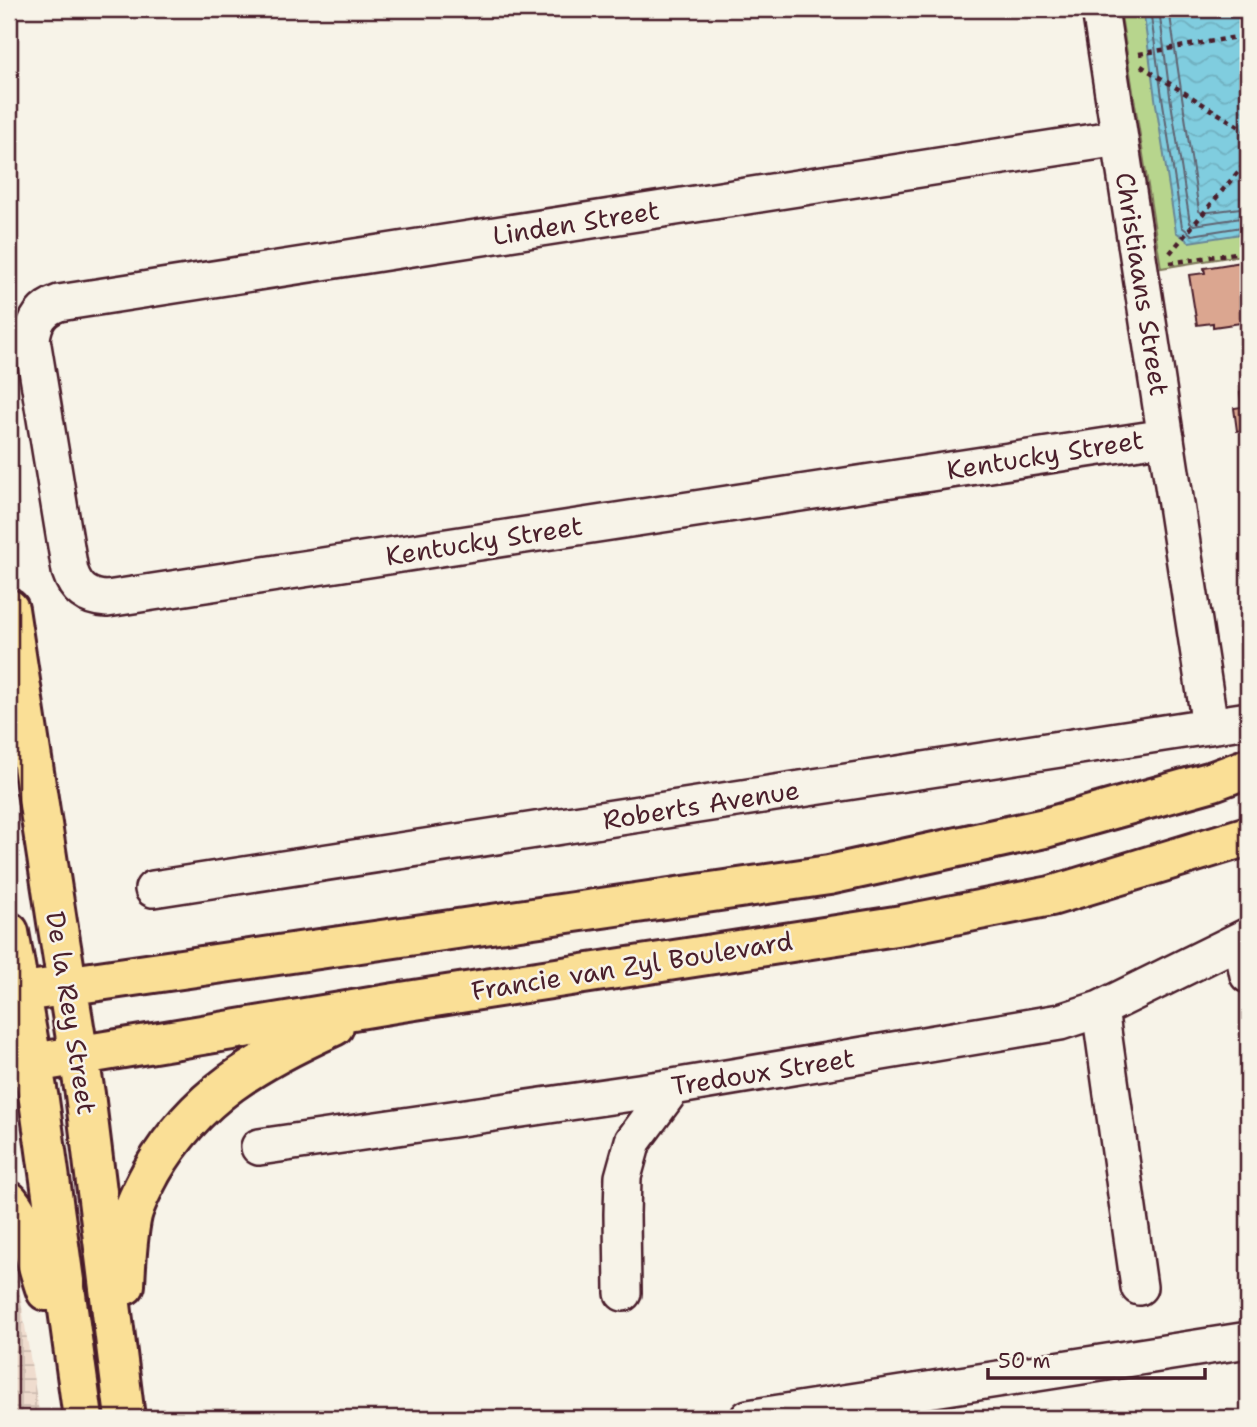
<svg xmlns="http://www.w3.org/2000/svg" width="1257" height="1427" font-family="'Shantell Sans',sans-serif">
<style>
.industrial{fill:url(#industrial-grid)}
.green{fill:#b7d58d;stroke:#807a5c;stroke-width:2}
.water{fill:url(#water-waves);stroke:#6a8797;stroke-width:2}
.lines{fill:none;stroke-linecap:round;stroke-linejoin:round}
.shore{stroke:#606573;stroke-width:2}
.building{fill:#dba690;stroke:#4a1f2b;stroke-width:2}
.minor-casing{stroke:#4a1f2b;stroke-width:40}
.major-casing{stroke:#4a1f2b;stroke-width:44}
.path{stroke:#4a1f2b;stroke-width:4.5;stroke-dasharray:5 5;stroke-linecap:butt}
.minor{stroke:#f7f3e8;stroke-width:35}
.major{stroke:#fadf96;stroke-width:38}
.labels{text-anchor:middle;stroke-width:5;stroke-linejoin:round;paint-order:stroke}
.street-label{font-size:26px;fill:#4a1f2b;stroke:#f7f3e8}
</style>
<defs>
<pattern id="industrial-grid" width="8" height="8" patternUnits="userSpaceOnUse" patternTransform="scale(1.75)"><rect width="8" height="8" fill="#efdcce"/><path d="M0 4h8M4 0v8" fill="none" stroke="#cebcb1"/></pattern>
<pattern id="water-waves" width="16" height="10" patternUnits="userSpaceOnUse" patternTransform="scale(1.75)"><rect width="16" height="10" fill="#80cddf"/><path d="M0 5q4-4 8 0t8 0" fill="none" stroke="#70b0c0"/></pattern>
</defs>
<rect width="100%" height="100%" fill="#f7f3e8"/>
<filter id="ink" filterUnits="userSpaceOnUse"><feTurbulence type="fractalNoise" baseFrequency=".0143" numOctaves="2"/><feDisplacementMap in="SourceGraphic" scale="14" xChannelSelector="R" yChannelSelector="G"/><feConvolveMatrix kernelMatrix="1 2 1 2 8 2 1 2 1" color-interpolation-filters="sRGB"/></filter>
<g filter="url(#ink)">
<!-- industrial -->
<path class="industrial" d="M 9,1241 L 13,1252 L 40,1418 L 9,1418 Z"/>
<!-- green -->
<path class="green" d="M 1120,9 L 1248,9 L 1248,254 L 1161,268 Z"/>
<!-- water -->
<path class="water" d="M 1143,9 L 1248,9 L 1248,233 L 1189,242 L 1176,232 L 1155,98 Z"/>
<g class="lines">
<!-- shore -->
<path class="shore" d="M 1150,9 L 1162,97 L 1182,227 L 1192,235 L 1248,226
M 1159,9 L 1170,96 L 1190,223 L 1194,225 L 1248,217
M 1169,9 L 1199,211 L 1202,213 L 1248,207"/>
</g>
<!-- building -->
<path class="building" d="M 1248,261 L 1248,322 L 1213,327 L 1213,323 L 1197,325 L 1189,275 L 1205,273 L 1204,268 Z
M 1248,391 L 1248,444 L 1246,430 L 1237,431 L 1234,408 L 1242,407 L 1240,392 Z"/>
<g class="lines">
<!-- minor casing -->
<g class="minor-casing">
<path id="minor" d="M 1100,9 L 1210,726
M 1119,138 L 59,303 C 41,309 34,321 32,339 L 70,571 C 76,590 88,598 107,599 L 1166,437
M 153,889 L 1248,720
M 1241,940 L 1248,975
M 1100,1009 L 1139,1287
M 259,1147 L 673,1087 L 1060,1022 L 1100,1009 L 1248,936
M 623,1293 L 622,1214 L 623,1177 L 633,1141 L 673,1087
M 748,1418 L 1248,1340"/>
</g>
<!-- major casing -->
<g class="major-casing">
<path id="major" d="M 9,609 L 57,922 L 85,1094 L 125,1418
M 9,932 L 39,1100 L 83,1418
M 9,994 L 829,875 L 1045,828 L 1213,781 L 1248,768
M 9,1067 L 395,1003 L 902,925 L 1051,896 L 1248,836
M 9,1201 C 30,1227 35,1260 46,1291
M 125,1285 C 126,1262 127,1238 132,1215 C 136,1200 145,1184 152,1171 C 196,1095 257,1061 334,1026"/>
</g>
<!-- path -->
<path class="path" d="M 1139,54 L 1248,35
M 1141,66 L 1248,132
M 1170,253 L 1248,160
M 1170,263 L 1248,251"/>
<!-- minor -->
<use href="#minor" class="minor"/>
<!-- major -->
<use href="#major" class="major"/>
</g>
</g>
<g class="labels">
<!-- street labels -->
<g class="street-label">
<text transform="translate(576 223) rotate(-9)" y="9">Linden Street</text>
<text transform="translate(1142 284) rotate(81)" y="9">Christiaans Street</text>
<text transform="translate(1045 455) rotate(-9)" y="9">Kentucky Street</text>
<text transform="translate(484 541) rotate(-9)" y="9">Kentucky Street</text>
<text transform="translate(701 805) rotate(-9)" y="9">Roberts Avenue</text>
<text transform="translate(632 966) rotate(-9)" y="9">Francie van Zyl Boulevard</text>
<text transform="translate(71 1013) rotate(81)" y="9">De la Rey Street</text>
<text transform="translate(763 1072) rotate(-9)" y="9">Tredoux Street</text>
</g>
</g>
<!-- margin -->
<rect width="1257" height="1427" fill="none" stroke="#f7f3e8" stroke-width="35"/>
<rect x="18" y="18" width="1222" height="1392" fill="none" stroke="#4a1f2b" stroke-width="2.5" filter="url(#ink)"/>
<!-- scale -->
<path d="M988 1368v10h217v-10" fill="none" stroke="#4a1f2b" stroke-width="3.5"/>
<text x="998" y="1368" font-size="21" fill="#4a1f2b" stroke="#f7f3e8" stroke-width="5" paint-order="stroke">50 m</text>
</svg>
